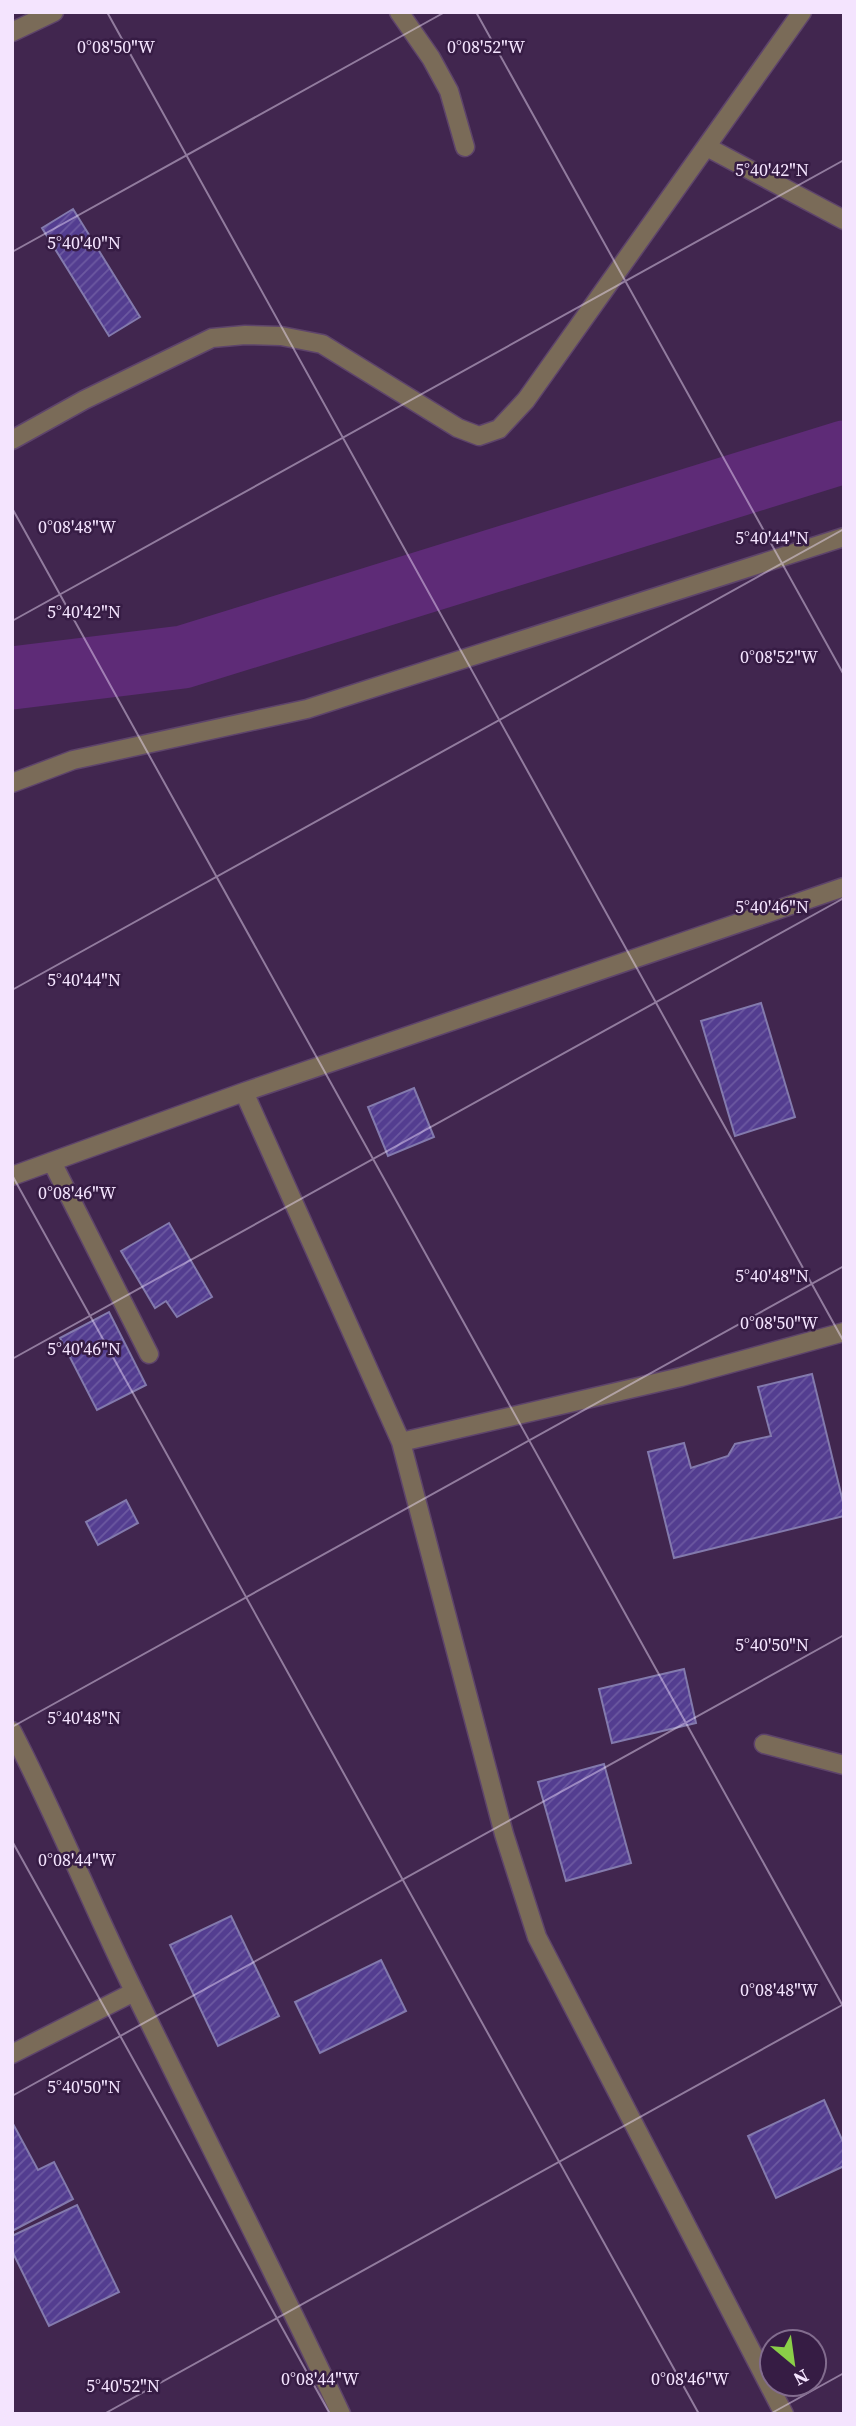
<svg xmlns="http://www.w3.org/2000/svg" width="856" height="2426" font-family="'Source Serif 4',serif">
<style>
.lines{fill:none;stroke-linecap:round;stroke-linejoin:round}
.river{stroke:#5e2b77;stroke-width:63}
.building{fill:url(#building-hatch);stroke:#837aad;stroke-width:2}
.minor-casing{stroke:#5e446b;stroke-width:21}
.minor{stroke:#7a6b58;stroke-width:18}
.ticks{fill:none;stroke:#f4e4fe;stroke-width:2;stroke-opacity:0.45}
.ticks-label{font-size:18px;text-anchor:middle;fill:#f4e4fe;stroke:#361c44;stroke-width:5;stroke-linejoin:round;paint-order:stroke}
</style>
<defs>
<pattern id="building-hatch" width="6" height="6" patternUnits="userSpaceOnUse" patternTransform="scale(1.75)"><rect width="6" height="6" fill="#533d90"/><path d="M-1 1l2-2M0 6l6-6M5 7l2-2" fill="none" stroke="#6c59a1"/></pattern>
</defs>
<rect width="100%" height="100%" fill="#41264f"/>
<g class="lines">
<!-- river -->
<path class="river" d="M 12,678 L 183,657 L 844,452"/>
</g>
<!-- building -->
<path class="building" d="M 73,209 L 140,317 L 109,336 L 42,228 Z
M 761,1003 L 795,1117 L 735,1136 L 701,1021 Z
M 414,1088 L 434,1137 L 388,1156 L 368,1107 Z
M 169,1223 L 212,1297 L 177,1317 L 166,1301 L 155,1308 L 121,1251 Z
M 109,1312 L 146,1385 L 97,1410 L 60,1338 Z
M 812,1374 L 844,1506 L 844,1516 L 674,1558 L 648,1452 L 684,1443 L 691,1468 L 728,1456 L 735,1444 L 771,1436 L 758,1387 Z
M 126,1500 L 138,1523 L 98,1545 L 86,1522 Z
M 684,1669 L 696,1723 L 612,1743 L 599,1689 Z
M 604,1764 L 631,1863 L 566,1881 L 538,1782 Z
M 231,1916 L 279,2016 L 218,2046 L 170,1945 Z
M 381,1960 L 406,2011 L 320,2053 L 295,2002 Z
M 824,2100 L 844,2144 L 844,2166 L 776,2198 L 748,2136 Z
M 12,2122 L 38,2170 L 54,2162 L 73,2199 L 12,2231 Z
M 77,2205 L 119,2292 L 49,2326 L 12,2251 L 12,2236 Z"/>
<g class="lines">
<!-- minor casing -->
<g class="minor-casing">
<path id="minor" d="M 399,12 L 431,58 L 449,91 L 465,147
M 12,32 L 54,12
M 707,147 L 844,220
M 12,440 L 84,400 L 212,338 L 245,335 L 281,336 L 322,344 L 458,428 L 479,436 L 499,429 L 526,400 L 802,12
M 12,783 L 73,760 L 307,709 L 844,537
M 244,1092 L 401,1442 L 504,1834 L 537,1937 L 784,2414
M 52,1162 L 149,1354
M 12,1176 L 244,1092 L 844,887
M 401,1442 L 681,1377 L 844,1332
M 12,1731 C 57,1818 93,1908 136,1995 C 204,2135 275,2273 341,2414
M 764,1744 L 844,1765
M 12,2054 L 134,1992"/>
</g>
<!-- minor -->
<use href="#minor" class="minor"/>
</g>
<!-- ticks -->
<path class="ticks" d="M 107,12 L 844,1342M 476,12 L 844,675M 12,252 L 445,12M 12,508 L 844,2008M 12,621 L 844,160M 12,990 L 844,529M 12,1175 L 699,2414M 12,1359 L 844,898M 12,1727 L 844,1266M 12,1841 L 330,2414M 12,2096 L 844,1635M 104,2414 L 844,2004M 770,2414 L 844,2373"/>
<g class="ticks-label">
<text x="116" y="53">0°08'50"W</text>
<text x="486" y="53">0°08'52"W</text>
<text x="772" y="176">5°40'42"N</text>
<text x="84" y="249">5°40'40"N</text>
<text x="77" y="533">0°08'48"W</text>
<text x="772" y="544">5°40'44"N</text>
<text x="84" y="618">5°40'42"N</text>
<text x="779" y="663">0°08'52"W</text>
<text x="772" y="913">5°40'46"N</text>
<text x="84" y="986">5°40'44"N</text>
<text x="77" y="1199">0°08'46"W</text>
<text x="772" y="1282">5°40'48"N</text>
<text x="779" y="1329">0°08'50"W</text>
<text x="84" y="1355">5°40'46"N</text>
<text x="772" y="1651">5°40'50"N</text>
<text x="84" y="1724">5°40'48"N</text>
<text x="77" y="1866">0°08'44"W</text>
<text x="779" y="1996">0°08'48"W</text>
<text x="84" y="2093">5°40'50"N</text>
<text x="320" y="2385">0°08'44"W</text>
<text x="690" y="2385">0°08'46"W</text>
<text x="123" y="2392">5°40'52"N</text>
</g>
<!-- border -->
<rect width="856" height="2426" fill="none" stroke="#f4e4fe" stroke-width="28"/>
<!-- north arrow -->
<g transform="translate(793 2363) rotate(151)"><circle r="33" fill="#361c44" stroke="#826c8e" stroke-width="2"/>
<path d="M0-5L12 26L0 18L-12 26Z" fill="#8ace48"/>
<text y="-10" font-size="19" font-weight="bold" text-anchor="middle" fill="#f4e4fe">N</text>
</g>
</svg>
